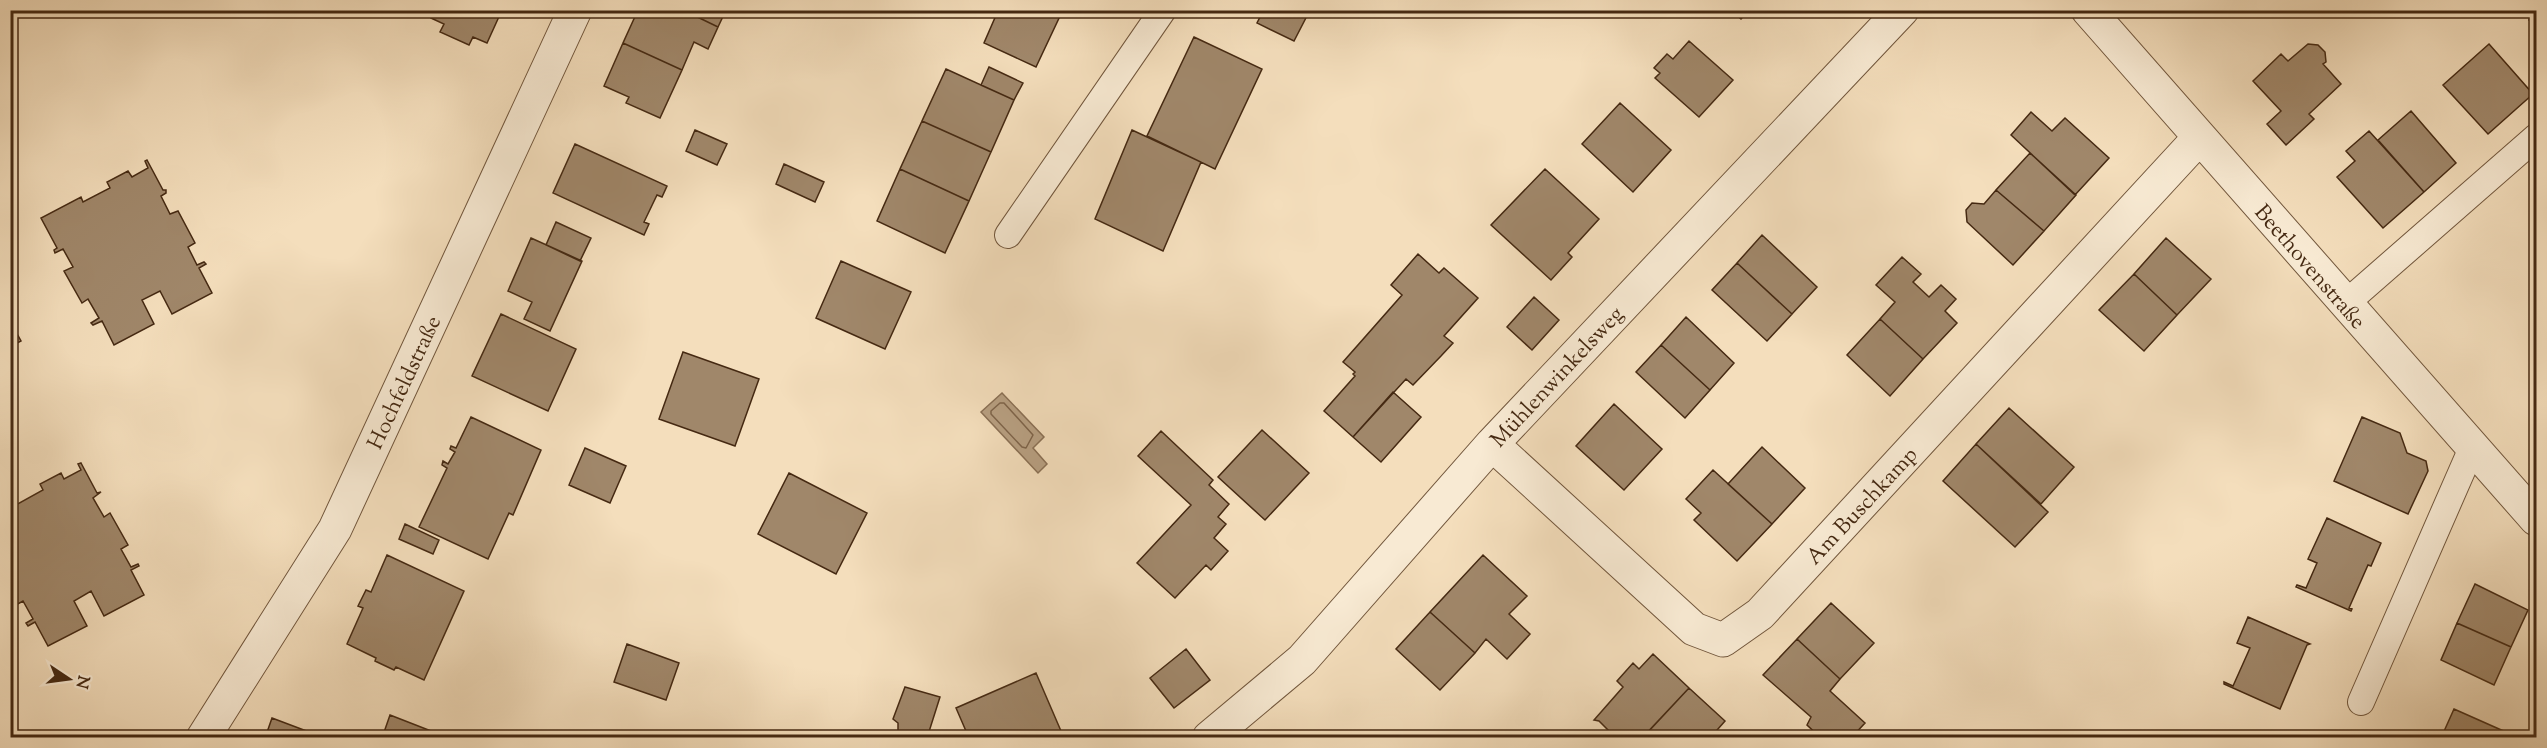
<svg xmlns="http://www.w3.org/2000/svg" width="2547" height="748" font-family="'Sorts Mill Goudy',serif">
<style>
.water{fill:#b8a082;stroke:#8a7055;stroke-width:1.5}
.lines{fill:none;stroke-linecap:round;stroke-linejoin:round}
.shore{stroke:#7e644a;stroke-width:1.5}
.building{fill:#a0876a;stroke:#452912;stroke-width:1.5}
.service-casing{stroke:#71563c;stroke-width:28}
.minor-casing{stroke:#71563c;stroke-width:35}
.service{stroke:#f8ead3;stroke-width:26}
.minor{stroke:#f8ead3;stroke-width:33}
.labels{text-anchor:middle;stroke-width:4.5;stroke-linejoin:round;paint-order:stroke}
.street-label{font-size:22px;fill:#452912;stroke:#f8ead3}
</style>
<rect width="100%" height="100%" fill="#f4debc"/>
<filter id="stains"><feTurbulence type="fractalNoise" baseFrequency=".00333" numOctaves="4"/><feColorMatrix values="0 0 0 0 .2 0 0 0 0 .09 0 0 0 0 .02 0 0 0 .5 -.17"/></filter>
<radialGradient id="worn" r=".72"><stop offset=".6" stop-color="#630" stop-opacity="0"/><stop offset="1" stop-color="#630" stop-opacity=".3"/></radialGradient>
<!-- water -->
<path class="water" d="M 1002,393 L 1044,437 L 1033,448 L 1047,464 L 1038,473 L 981,412 Z"/>
<g class="lines">
<!-- shore -->
<path class="shore" d="M 1000,403 L 1004,403 L 1033,435 L 1026,448 L 1022,447 L 991,414 L 991,411 Z"/>
</g>
<!-- building -->
<path class="building" d="M 434,10 L 502,10 L 487,43 L 473,37 L 469,45 L 440,32 L 444,24 L 431,18 Z
M 638,10 L 683,10 L 718,27 L 708,49 L 694,42 L 682,70 L 623,43 Z
M 683,10 L 726,10 L 718,27 Z
M 1008,10 L 1049,10 L 1060,16 L 1036,67 L 984,43 L 997,13 L 1005,17 Z
M 1257,10 L 1310,10 L 1294,41 L 1257,23 L 1262,13 Z
M 1731,10 L 1749,10 L 1741,19 Z
M 2536,13 L 2536,27 L 2529,20 Z
M 1194,37 L 1262,69 L 1215,169 L 1147,136 Z
M 1689,41 L 1733,80 L 1699,117 L 1655,78 L 1660,73 L 1654,68 L 1667,54 L 1673,59 Z
M 623,43 L 682,70 L 660,118 L 626,103 L 629,97 L 604,86 Z
M 2308,44 L 2318,45 L 2325,52 L 2326,62 L 2323,64 L 2341,84 L 2309,114 L 2314,119 L 2286,145 L 2267,124 L 2281,111 L 2253,81 L 2281,54 L 2288,61 Z
M 2489,44 L 2533,94 L 2488,134 L 2443,85 Z
M 989,67 L 1023,83 L 1014,100 L 981,85 Z
M 946,69 L 1014,100 L 991,152 L 922,121 Z
M 1620,103 L 1671,150 L 1633,192 L 1582,144 Z
M 2411,111 L 2456,163 L 2424,192 L 2378,140 Z
M 2031,112 L 2052,131 L 2065,118 L 2109,158 L 2075,195 L 2011,135 Z
M 922,121 L 991,152 L 969,201 L 900,169 Z
M 695,130 L 727,144 L 717,165 L 686,151 Z
M 1132,130 L 1201,162 L 1163,251 L 1095,219 Z
M 2369,131 L 2424,192 L 2383,228 L 2337,177 L 2355,161 L 2346,151 Z
M 575,144 L 667,186 L 662,197 L 657,195 L 644,222 L 649,224 L 644,235 L 553,193 Z
M 2030,153 L 2076,195 L 2044,231 L 1996,190 Z
M 147,160 L 163,190 L 166,190 L 166,193 L 161,196 L 170,214 L 178,211 L 195,243 L 188,247 L 197,265 L 204,262 L 206,264 L 199,268 L 212,293 L 172,314 L 160,291 L 142,300 L 154,324 L 114,345 L 102,321 L 93,325 L 91,323 L 99,318 L 88,299 L 82,303 L 64,271 L 73,267 L 63,249 L 55,253 L 54,250 L 57,248 L 41,218 L 81,197 L 83,202 L 110,188 L 107,182 L 128,171 L 132,177 L 148,168 L 145,161 Z
M 784,164 L 824,182 L 815,202 L 776,184 Z
M 900,169 L 969,201 L 945,253 L 877,221 Z
M 1545,169 L 1599,219 L 1568,253 L 1572,257 L 1551,280 L 1491,225 Z
M 1996,190 L 2044,231 L 2013,265 L 1967,222 L 1966,210 L 1972,203 L 1984,204 Z
M 556,222 L 591,238 L 580,261 L 546,245 Z
M 1762,235 L 1817,287 L 1792,314 L 1737,263 Z
M 531,238 L 582,261 L 550,331 L 524,319 L 532,302 L 508,291 Z
M 2166,238 L 2211,279 L 2177,315 L 2134,274 Z
M 1418,254 L 1439,273 L 1444,268 L 1478,298 L 1444,336 L 1453,343 L 1441,356 L 1413,385 L 1406,379 L 1353,437 L 1324,411 L 1355,376 L 1353,374 L 1355,372 L 1343,362 L 1402,295 L 1391,285 Z
M 1902,257 L 1921,274 L 1913,282 L 1929,297 L 1941,285 L 1956,299 L 1945,311 L 1957,323 L 1923,359 L 1880,319 L 1895,302 L 1876,285 Z
M 841,261 L 911,292 L 885,349 L 816,318 Z
M 1737,263 L 1792,314 L 1767,341 L 1712,290 Z
M 2134,274 L 2177,315 L 2144,351 L 2099,310 Z
M 1534,297 L 1559,320 L 1532,350 L 1507,327 Z
M 501,314 L 576,349 L 548,411 L 472,376 Z
M 1686,317 L 1734,363 L 1710,390 L 1661,345 Z
M 1880,319 L 1923,359 L 1890,396 L 1847,355 Z
M 10,321 L 21,341 L 10,347 Z
M 1661,345 L 1710,390 L 1685,418 L 1636,372 Z
M 683,352 L 759,379 L 735,446 L 659,419 Z
M 1393,392 L 1421,417 L 1381,462 L 1353,437 Z
M 1614,404 L 1662,449 L 1624,490 L 1576,446 Z
M 2009,408 L 2074,467 L 2041,504 L 1976,444 Z
M 471,417 L 541,450 L 513,515 L 509,513 L 488,559 L 419,527 L 447,468 L 442,465 L 443,461 L 448,464 L 455,452 L 450,449 L 451,446 L 456,448 Z
M 2362,417 L 2400,433 L 2407,453 L 2426,461 L 2428,471 L 2408,514 L 2334,481 Z
M 1262,430 L 1309,473 L 1265,520 L 1218,477 Z
M 1161,431 L 1213,480 L 1209,485 L 1229,504 L 1218,517 L 1226,524 L 1214,538 L 1228,551 L 1211,570 L 1206,565 L 1175,598 L 1137,563 L 1191,505 L 1138,456 Z
M 1976,444 L 2048,512 L 2015,547 L 1943,481 Z
M 1762,447 L 1805,488 L 1772,524 L 1728,484 Z
M 585,448 L 626,466 L 610,503 L 569,485 Z
M 81,463 L 97,493 L 101,492 L 93,498 L 104,517 L 110,513 L 128,545 L 121,549 L 131,567 L 138,564 L 139,566 L 131,570 L 144,595 L 104,616 L 91,591 L 74,601 L 87,626 L 48,646 L 35,622 L 28,626 L 26,623 L 33,619 L 23,601 L 16,605 L 10,594 L 10,498 L 13,497 L 16,505 L 43,490 L 40,484 L 61,473 L 64,479 L 81,470 L 78,464 Z
M 1713,470 L 1772,524 L 1737,561 L 1694,520 L 1701,513 L 1686,499 Z
M 789,473 L 867,513 L 836,574 L 758,534 Z
M 2327,518 L 2381,543 L 2371,566 L 2368,565 L 2349,608 L 2352,609 L 2351,611 L 2296,587 L 2297,585 L 2306,588 L 2317,563 L 2308,559 Z
M 405,524 L 439,540 L 433,554 L 399,539 Z
M 387,555 L 464,591 L 424,680 L 396,667 L 394,670 L 375,661 L 376,658 L 347,644 L 363,608 L 358,606 L 366,590 L 371,592 Z
M 1483,555 L 1527,596 L 1509,614 L 1530,634 L 1507,659 L 1486,639 L 1475,653 L 1430,612 Z
M 2475,584 L 2528,610 L 2511,647 L 2457,623 Z
M 1831,603 L 1874,643 L 1840,679 L 1797,639 Z
M 1430,612 L 1475,653 L 1440,690 L 1396,649 Z
M 2248,617 L 2310,644 L 2307,645 L 2280,709 L 2224,684 L 2224,682 L 2233,686 L 2250,648 L 2237,643 Z
M 2457,623 L 2511,647 L 2494,685 L 2441,660 Z
M 1797,639 L 1840,679 L 1830,691 L 1865,723 L 1851,738 L 1821,738 L 1807,725 L 1811,717 L 1763,675 Z
M 627,644 L 679,663 L 666,700 L 614,682 Z
M 1186,649 L 1210,680 L 1174,708 L 1150,678 Z
M 1653,654 L 1689,688 L 1642,738 L 1616,738 L 1599,721 L 1594,720 L 1623,687 L 1617,681 L 1633,663 L 1639,669 Z
M 1036,673 L 1064,738 L 969,738 L 956,708 Z
M 905,687 L 940,697 L 927,738 L 898,738 L 898,723 L 893,719 Z
M 1689,688 L 1725,721 L 1710,738 L 1654,738 L 1648,732 Z
M 2454,709 L 2508,733 L 2506,738 L 2441,738 Z
M 390,715 L 449,738 L 382,738 Z
M 272,718 L 325,738 L 265,738 Z"/>
<g class="lines">
<!-- service casing -->
<g class="service-casing">
<path id="service" d="M 1008,235 L 1163,10
M 2345,304 L 2536,137
M 2361,702 L 2472,448"/>
</g>
<!-- minor casing -->
<g class="minor-casing">
<path id="minor" d="M 2088,10 L 2536,519
M 1492,444 L 1694,629 L 1723,640 L 1760,614 L 2199,138
M 203,738 L 335,529 L 575,10
M 1209,738 L 1302,660 L 1492,444 L 1902,10"/>
</g>
<!-- service -->
<use href="#service" class="service"/>
<!-- minor -->
<use href="#minor" class="minor"/>
</g>
<g class="labels">
<!-- street labels -->
<g class="street-label">
<text transform="translate(2311 266) rotate(49)" y="8">Beethovenstraße</text>
<text transform="translate(1556 376) rotate(-47)" y="8">Mühlenwinkelsweg</text>
<text transform="translate(403 382) rotate(-65)" y="8">Hochfeldstraße</text>
<text transform="translate(1861 505) rotate(-47)" y="8">Am Buschkamp</text>
</g>
</g>
<!-- margin -->
<rect width="2547" height="748" fill="none" stroke="#f4debc" stroke-width="36"/>
<rect x="12" y="12" width="2523" height="724" fill="none" stroke="#452912" stroke-width="3"/>
<rect x="18" y="18" width="2511" height="712" fill="none" stroke="#452912" stroke-width="1.5"/>
<!-- north arrow -->
<g transform="translate(69 679) rotate(103)" stroke="#f8ead3" stroke-width="4.5" paint-order="stroke">
<path d="M0-4.5L10 22L0 15L-10 22Z" fill="#452912"/>
<text y="-9" font-size="16" font-weight="bold" text-anchor="middle" fill="#452912">N</text>
</g>
<rect width="100%" height="100%" filter="url(#stains)"/>
<rect width="100%" height="100%" fill="url(#worn)"/>
</svg>
